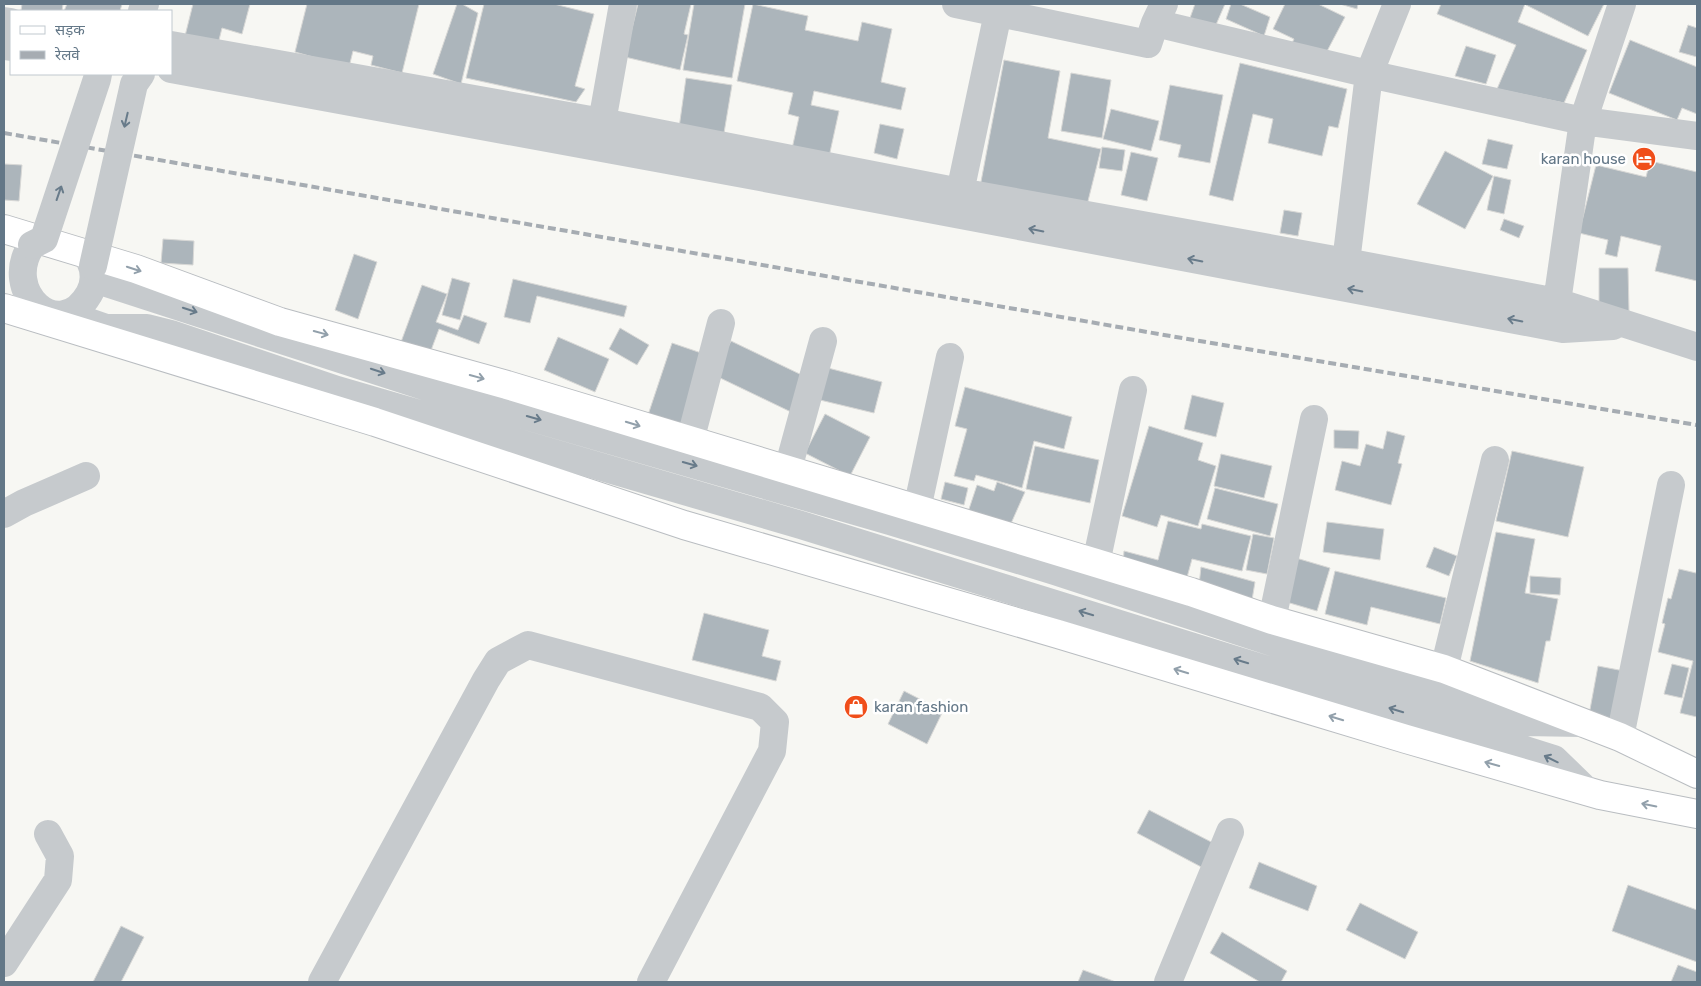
<svg xmlns="http://www.w3.org/2000/svg" width="1701" height="986" font-family="Rubik,'Noto Sans Devanagari',sans-serif">
<style>
.building{fill:#acb5bb;stroke:#d8d8d6}
.lines{fill:none;stroke-linecap:round;stroke-linejoin:round}
.major-casing{stroke:#b9bdc1;stroke-width:30}
.minor{stroke:#c6cacd;stroke-width:28}
.major{stroke:#fff;stroke-width:28}
.rail{stroke:#a6acb2;stroke-width:4;stroke-dasharray:8 4;stroke-linecap:butt}
.minor-bridge{stroke:#c6cacd;stroke-width:28}
.oneway{stroke:#687b8a}
.oneway2{stroke:#92a0ab}
.labels{text-anchor:middle;stroke-width:5;stroke-linejoin:round;paint-order:stroke}
.poi-label{font-size:15px;fill:#637787;stroke:#fff;text-anchor:end}
</style>
<rect width="100%" height="100%" fill="#f7f7f3"/>
<!-- building -->
<path class="building" d="M 22,4 L 63,4 L 62,11 L 21,11 Z
M 67,4 L 122,4 L 120,11 L 64,11 Z
M 193,4 L 250,4 L 242,34 L 222,28 L 218,44 L 185,36 Z
M 307,4 L 419,4 L 402,73 L 371,65 L 373,56 L 353,51 L 349,67 L 295,52 Z
M 457,4 L 462,4 L 478,13 L 461,84 L 433,74 Z
M 484,4 L 554,4 L 594,14 L 575,86 L 585,89 L 576,102 L 466,78 Z
M 638,4 L 691,4 L 684,34 L 688,35 L 680,70 L 625,57 Z
M 694,4 L 745,4 L 732,78 L 683,70 Z
M 753,4 L 808,16 L 805,30 L 858,41 L 862,22 L 892,29 L 881,82 L 906,88 L 901,110 L 814,91 L 811,105 L 839,111 L 827,166 L 790,158 L 799,117 L 788,114 L 793,93 L 737,81 Z
M 1195,4 L 1225,4 L 1215,27 L 1190,18 Z
M 1231,4 L 1240,4 L 1270,17 L 1264,36 L 1226,19 Z
M 1285,4 L 1318,4 L 1345,17 L 1325,55 L 1291,45 L 1294,39 L 1273,29 Z
M 1340,4 L 1358,4 L 1357,9 Z
M 1441,4 L 1525,4 L 1518,22 L 1587,50 L 1564,103 L 1497,89 L 1516,45 L 1437,14 Z
M 1526,4 L 1604,4 L 1588,36 L 1526,5 Z
M 1688,25 L 1697,28 L 1697,57 L 1679,52 Z
M 1630,40 L 1697,67 L 1697,114 L 1682,108 L 1677,120 L 1609,93 Z
M 1466,46 L 1496,55 L 1486,84 L 1455,76 Z
M 1004,60 L 1060,71 L 1048,138 L 1101,149 L 1087,205 L 980,187 Z
M 1240,63 L 1347,89 L 1338,128 L 1329,126 L 1322,156 L 1268,143 L 1273,119 L 1253,114 L 1233,201 L 1209,195 Z
M 1071,73 L 1111,80 L 1102,138 L 1061,131 Z
M 686,78 L 732,85 L 723,139 L 679,128 Z
M 1170,85 L 1223,95 L 1210,163 L 1178,157 L 1181,145 L 1159,140 Z
M 1111,109 L 1159,121 L 1151,151 L 1103,139 Z
M 880,124 L 904,129 L 897,159 L 874,153 Z
M 1488,139 L 1513,145 L 1507,169 L 1482,164 Z
M 1102,147 L 1125,150 L 1122,171 L 1099,168 Z
M 1445,151 L 1493,176 L 1465,229 L 1417,204 Z
M 1131,152 L 1158,158 L 1147,201 L 1121,195 Z
M 1650,161 L 1697,172 L 1697,281 L 1655,271 L 1661,246 L 1621,236 L 1617,257 L 1605,254 L 1608,240 L 1579,233 L 1596,165 L 1646,177 Z
M 4,164 L 22,165 L 19,201 L 4,200 Z
M 1494,176 L 1511,180 L 1504,214 L 1487,210 Z
M 1284,210 L 1302,213 L 1298,236 L 1280,233 Z
M 1504,219 L 1524,226 L 1519,238 L 1500,230 Z
M 163,239 L 194,241 L 193,265 L 161,263 Z
M 354,254 L 377,262 L 358,319 L 335,310 Z
M 1599,268 L 1628,268 L 1629,311 L 1599,311 Z
M 452,278 L 470,283 L 460,320 L 442,315 Z
M 513,279 L 627,306 L 624,317 L 537,296 L 530,323 L 504,317 Z
M 422,285 L 447,294 L 436,322 L 458,330 L 464,315 L 487,323 L 479,344 L 439,329 L 430,353 L 401,342 Z
M 620,328 L 649,345 L 637,365 L 609,349 Z
M 558,337 L 609,359 L 595,392 L 544,370 Z
M 731,341 L 808,378 L 791,412 L 714,375 Z
M 672,343 L 710,356 L 683,434 L 646,421 Z
M 828,368 L 882,382 L 874,413 L 820,400 Z
M 965,387 L 1072,417 L 1064,449 L 1034,441 L 1022,488 L 976,475 L 974,481 L 954,476 L 967,429 L 955,426 Z
M 1192,395 L 1224,403 L 1216,437 L 1184,429 Z
M 825,414 L 870,437 L 850,476 L 805,453 Z
M 1149,426 L 1203,443 L 1198,460 L 1216,466 L 1198,526 L 1161,515 L 1157,527 L 1122,516 Z
M 1334,430 L 1359,431 L 1358,449 L 1334,448 Z
M 1387,431 L 1405,436 L 1398,463 L 1402,464 L 1391,505 L 1335,490 L 1342,461 L 1360,466 L 1366,444 L 1383,449 Z
M 1035,446 L 1099,460 L 1090,503 L 1026,489 Z
M 1512,451 L 1584,467 L 1568,537 L 1496,521 Z
M 1221,454 L 1272,466 L 1264,498 L 1214,486 Z
M 945,482 L 968,488 L 964,505 L 941,499 Z
M 997,482 L 1025,492 L 1009,528 L 968,512 L 977,485 L 994,491 Z
M 1215,488 L 1278,504 L 1270,536 L 1207,519 Z
M 1168,521 L 1201,529 L 1202,524 L 1251,536 L 1242,571 L 1192,559 L 1186,581 L 1123,564 L 1124,551 L 1158,560 Z
M 1327,522 L 1384,529 L 1380,560 L 1323,552 Z
M 1496,532 L 1535,539 L 1525,593 L 1558,599 L 1550,641 L 1546,641 L 1538,683 L 1470,661 Z
M 1253,534 L 1274,538 L 1267,574 L 1246,570 Z
M 1434,547 L 1457,556 L 1449,576 L 1426,567 Z
M 1296,558 L 1330,568 L 1317,611 L 1283,601 Z
M 1201,567 L 1255,582 L 1252,600 L 1199,585 Z
M 1679,569 L 1696,573 L 1697,569 L 1697,717 L 1680,713 L 1693,661 L 1658,652 L 1665,624 L 1662,623 L 1668,598 L 1671,599 Z
M 1335,571 L 1446,598 L 1440,624 L 1371,607 L 1367,625 L 1325,614 Z
M 1530,576 L 1561,578 L 1560,595 L 1530,593 Z
M 704,613 L 769,630 L 762,656 L 781,661 L 776,681 L 692,660 Z
M 1672,664 L 1689,668 L 1682,698 L 1664,694 Z
M 1598,666 L 1624,671 L 1616,720 L 1589,715 Z
M 904,691 L 943,711 L 927,744 L 888,724 Z
M 1149,810 L 1219,846 L 1207,870 L 1137,833 Z
M 1259,862 L 1317,886 L 1308,911 L 1249,888 Z
M 1628,885 L 1697,910 L 1697,962 L 1612,931 Z
M 1360,903 L 1418,932 L 1405,959 L 1346,930 Z
M 121,926 L 144,937 L 121,982 L 93,982 Z
M 1222,932 L 1287,971 L 1281,982 L 1260,982 L 1210,953 Z
M 1678,965 L 1697,972 L 1697,982 L 1671,982 Z
M 1083,970 L 1116,982 L 1078,982 Z"/>
<g class="lines">
<!-- major casing -->
<g class="major-casing">
<path id="major" d="M 4,229 L 136,269 L 280,322 L 507,385 L 1096,563 L 1191,592 L 1272,620 L 1444,669 L 1620,737 L 1697,774
M 4,308 L 375,422 L 684,525 L 1058,634 L 1406,739 L 1600,795 L 1697,814"/>
</g>
<!-- minor -->
<path class="minor" d="M 956,4 L 1148,44 L 1155,23
M 1164,4 L 1155,23 L 1369,74 L 1583,121 L 1697,136
M 142,11 L 145,4
M 4,21 L 11,22
M 171,45 L 602,122 L 960,192 L 1346,262 L 1557,302 L 1697,347
M 4,46 L 11,47
M 171,69 L 760,177 L 1563,329 L 1613,326
M 602,122 L 623,4
M 960,192 L 998,13
M 32,245 C 0,291 59,345 89,294 C 95,284 95,271 90,261
M 1346,262 L 1369,74 L 1397,4
M 94,279 L 436,390 L 890,521 L 1055,571 L 1517,722 L 1582,723
M 1557,302 L 1583,121 L 1622,4
M 80,319 L 106,328 L 147,328 L 171,334 L 337,390 L 801,525 L 1554,759 L 1587,791
M 690,441 L 721,323
M 788,469 L 823,341
M 917,509 L 950,357
M 4,514 L 24,503 L 86,476
M 1096,563 L 1133,390
M 1272,620 L 1314,419
M 1444,669 L 1495,460
M 1620,737 L 1671,485
M 4,963 L 58,880 L 60,856 L 48,834
M 322,982 L 486,680 L 498,661 L 528,645 L 760,707 L 775,722 L 772,751 L 651,982
M 1168,982 L 1230,832"/>
<!-- major -->
<use href="#major" class="major"/>
<!-- rail -->
<path class="rail" d="M 4,133 L 1176,337 L 1697,425"/>
<!-- minor-bridge -->
<path class="minor-bridge" d="M 32,245 L 44,239 L 97,79 L 98,74
M 93,266 L 134,84 L 141,74"/>
</g>
<!-- one-way arrows -->
<defs><path id="oneway-shaft" d="M-6 0H5M1.5-3L5.5 0L1.5 3" fill="none" stroke-width="1.6" stroke-linecap="round" stroke-linejoin="round" transform="scale(1.25)"/></defs>
<g class="oneway">
<use href="#oneway-shaft" transform="translate(126 120) rotate(103)"/>
<use href="#oneway-shaft" transform="translate(59 193) rotate(-71)"/>
<use href="#oneway-shaft" transform="translate(1036 230) rotate(-169)"/>
<use href="#oneway-shaft" transform="translate(1195 260) rotate(-169)"/>
<use href="#oneway-shaft" transform="translate(1355 290) rotate(-169)"/>
<use href="#oneway-shaft" transform="translate(190 310) rotate(18)"/>
<use href="#oneway-shaft" transform="translate(1515 320) rotate(-169)"/>
<use href="#oneway-shaft" transform="translate(378 371) rotate(18)"/>
<use href="#oneway-shaft" transform="translate(534 418) rotate(16)"/>
<use href="#oneway-shaft" transform="translate(690 464) rotate(16)"/>
<use href="#oneway-shaft" transform="translate(1086 613) rotate(-163)"/>
<use href="#oneway-shaft" transform="translate(1241 661) rotate(-163)"/>
<use href="#oneway-shaft" transform="translate(1396 710) rotate(-163)"/>
<use href="#oneway-shaft" transform="translate(1551 759) rotate(-154)"/>
</g>
<g class="oneway2">
<use href="#oneway-shaft" transform="translate(134 269) rotate(18)"/>
<use href="#oneway-shaft" transform="translate(321 333) rotate(15)"/>
<use href="#oneway-shaft" transform="translate(477 377) rotate(15)"/>
<use href="#oneway-shaft" transform="translate(633 424) rotate(17)"/>
<use href="#oneway-shaft" transform="translate(1181 671) rotate(-163)"/>
<use href="#oneway-shaft" transform="translate(1336 718) rotate(-163)"/>
<use href="#oneway-shaft" transform="translate(1492 764) rotate(-164)"/>
<use href="#oneway-shaft" transform="translate(1649 805) rotate(-169)"/>
</g>
<!-- icons -->
<defs>
<g id="hotel-disc" transform="scale(1.25)"><circle r="9.5" fill="#f04e1a" stroke="#fff"/><path d="M-6-4.5h1.5V1H6V5H4.5V3h-9V5H-6ZM-4 0a1.8 1.8 0 1 1 3.6 0ZM.5 0V-2.5h3Q6-2.5 6 0Z" fill="#fff"/></g>
<g id="shop-disc" transform="scale(1.25)"><circle r="9.5" fill="#f04e1a" stroke="#fff"/><path d="M-5-2.5h2.3a2.7 3.5 0 0 1 5.4 0H5L5.5 6h-11ZM-1.5-2.5h3a1.5 2.3 0 0 0-3 0Z" fill="#fff"/></g>
</defs>
<g fill-rule="evenodd">
<use href="#hotel-disc" x="1644" y="159"/>
<use href="#shop-disc" x="856" y="707"/>
</g>
<g class="labels">
<!-- poi labels -->
<g class="poi-label">
<text x="1626" y="164">karan house</text>
<text x="874" y="712" text-anchor="start">karan fashion</text>
</g>
</g>
<!-- border -->
<rect width="1701" height="986" fill="none" stroke="#637787" stroke-width="10"/>
<!-- legend -->
<rect x="10" y="10" width="162" height="65" fill="#ffffff" stroke="#c1c9cf"/>
<rect x="20" y="26" width="25" height="8" fill="#ffffff" stroke="#c1c9cf"/>
<text x="55" y="35" font-size="15" fill="#637787">सड़क</text>
<rect x="20" y="51" width="25" height="8" fill="#a6acb2" stroke="#c1c9cf"/>
<text x="55" y="60" font-size="15" fill="#637787">रेलवे</text>
</svg>
